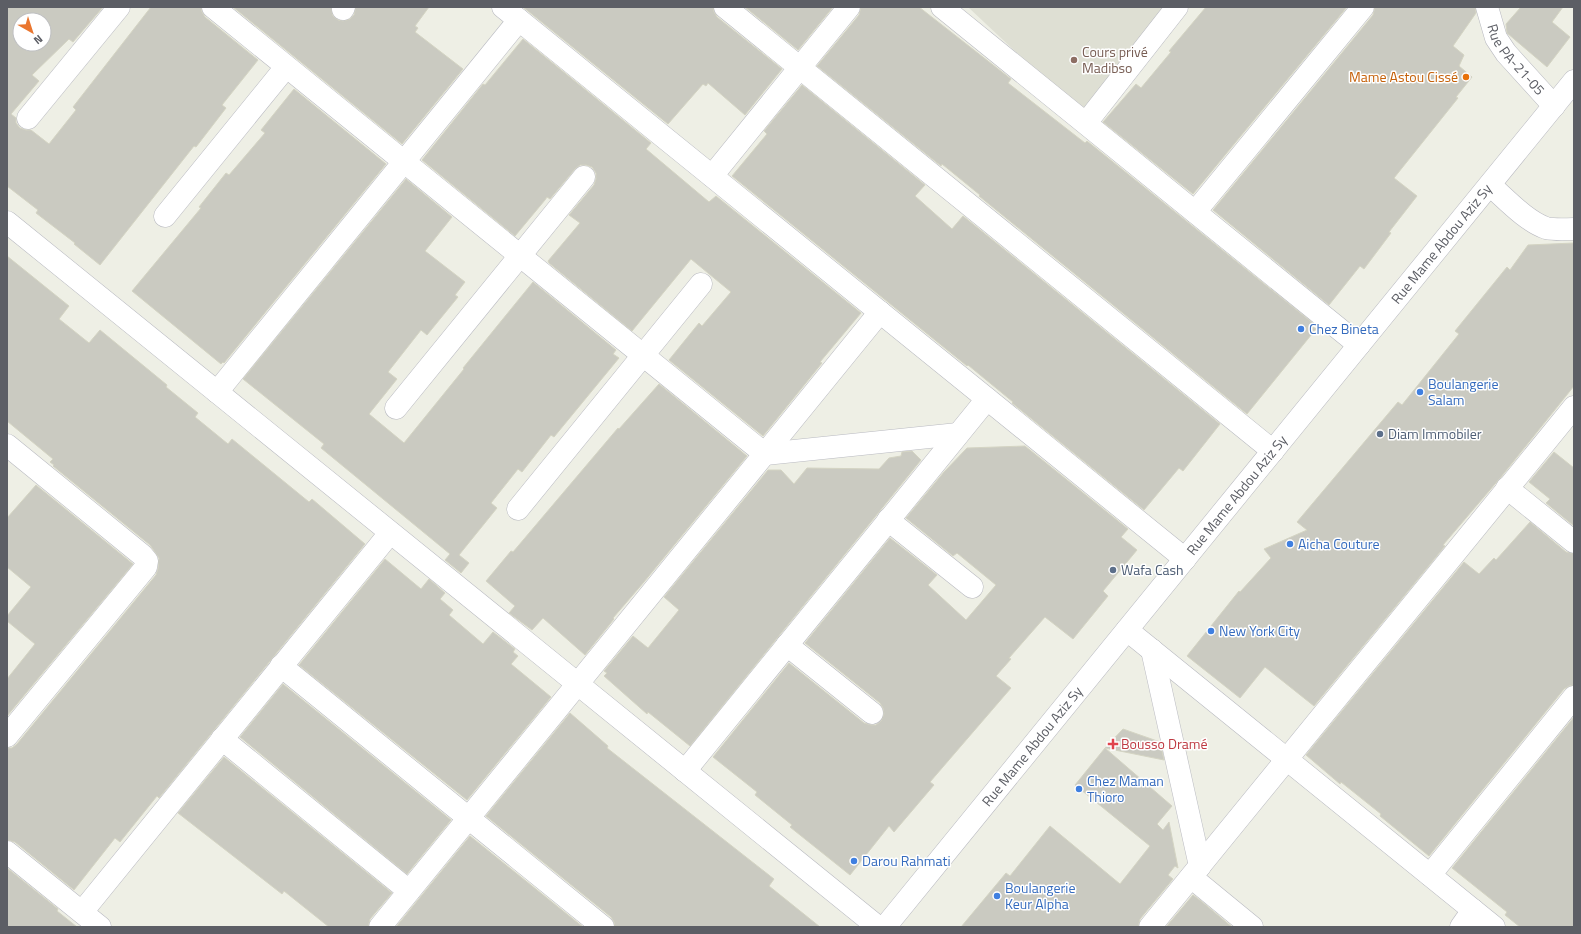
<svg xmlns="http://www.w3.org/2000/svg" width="1581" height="934" font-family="'Titillium Web',sans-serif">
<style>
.education{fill:#dedfd3}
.building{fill:#cacac1;stroke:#d4d4c3;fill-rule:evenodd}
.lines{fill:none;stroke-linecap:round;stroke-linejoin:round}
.minor-casing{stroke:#b9bac1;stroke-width:23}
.tertiary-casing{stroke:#b9bac1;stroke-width:23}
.minor{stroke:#fff;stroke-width:22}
.tertiary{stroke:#fff;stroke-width:22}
.education-dot{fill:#8d6e63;stroke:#fff;stroke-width:1.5}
.food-dot{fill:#e8710a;stroke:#fff;stroke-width:1.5}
.shop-dot{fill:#3f7fe0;stroke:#fff;stroke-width:1.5}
.service-dot{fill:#5c6f8a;stroke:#fff;stroke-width:1.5}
.health-dot{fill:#e0444e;stroke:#fff;stroke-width:1.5}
.labels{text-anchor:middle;stroke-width:3;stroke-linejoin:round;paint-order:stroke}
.education-label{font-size:14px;fill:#785e54;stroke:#fff;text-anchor:start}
.street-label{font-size:14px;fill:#5c5e65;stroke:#fff}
.food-label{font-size:14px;fill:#c56008;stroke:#fff;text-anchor:end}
.shop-label{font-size:14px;fill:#366cbe;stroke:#fff;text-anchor:start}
.service-label{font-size:14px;fill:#4e5e75;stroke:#fff;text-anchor:start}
.health-label{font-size:14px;fill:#be3a42;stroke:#fff;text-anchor:start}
</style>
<rect width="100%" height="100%" fill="#eeefe5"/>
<!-- education -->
<path class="education" d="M 968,7 L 1166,7 L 1082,114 Z"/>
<!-- building -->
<path class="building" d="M 7,7 L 103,7 L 73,42 L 69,39 L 32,75 L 39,81 L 11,114 L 16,118 L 16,123 L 20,128 L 26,130 L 31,130 L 49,144 L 76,110 L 73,107 L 151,7 L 201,7 L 202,12 L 205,17 L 258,60 L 222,105 L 226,108 L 196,147 L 194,146 L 100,265 L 74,244 L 75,243 L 36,213 L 38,210 L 7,186 ZM 20,20 L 44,20 L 44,44 L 20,44 Z
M 233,7 L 331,7 L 333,16 L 338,20 L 343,21 L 350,19 L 354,15 L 356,7 L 429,7 L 415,26 L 418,28 L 415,32 L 463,69 L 402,144 Z
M 523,7 L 713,7 L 714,12 L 717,17 L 782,69 L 745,115 L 708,83 L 706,86 L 703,84 L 668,124 Z
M 745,7 L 833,7 L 798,50 Z
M 861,7 L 919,7 L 1011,79 L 1008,83 L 1085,143 L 1087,141 L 1314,324 L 1312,326 L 1316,329 L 1247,414 L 979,196 L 980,195 L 942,164 L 941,166 L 817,66 L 859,15 Z
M 1206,7 L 1347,7 L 1193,194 L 1103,122 L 1136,84 L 1141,88 L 1171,52 L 1169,51 Z
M 1375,7 L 1475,7 L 1476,13 L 1453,46 L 1464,55 L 1459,66 L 1472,77 L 1456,97 L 1458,98 L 1394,178 L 1417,196 L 1389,232 L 1391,233 L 1364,269 L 1360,266 L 1329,305 L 1213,210 L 1373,15 Z
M 1521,7 L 1563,7 L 1552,22 L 1570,37 L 1547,67 L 1507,33 L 1506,24 Z
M 523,39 L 651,143 L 646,149 L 709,202 L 716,196 L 861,313 L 820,362 L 822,363 L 763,436 L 669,360 L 699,323 L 702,326 L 731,292 L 691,259 L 632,331 L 549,263 L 548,261 L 580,223 L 569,215 L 594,185 L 596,179 L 596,173 L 592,167 L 586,165 L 580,165 L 575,169 L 550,199 L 547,197 L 545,200 L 515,236 L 422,160 L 483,84 L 485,85 Z
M 802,85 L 925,185 L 915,196 L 952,229 L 963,216 L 1220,424 L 1183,471 L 1179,468 L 1144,510 L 1012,403 L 1013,402 L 968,365 L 967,366 L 732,176 L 767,134 L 764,131 Z
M 294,89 L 386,164 L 224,363 L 223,362 L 221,364 L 132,291 L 201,208 L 199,207 L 226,173 L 229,175 L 265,133 L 261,130 Z
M 406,179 L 452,217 L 425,251 L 465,282 L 455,295 L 458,297 L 427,335 L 421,330 L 388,372 L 397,379 L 369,414 L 404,443 L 464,369 L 463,368 L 533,282 L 616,350 L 613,354 L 619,358 L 554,437 L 551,435 L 522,472 L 518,469 L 491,503 L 497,508 L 459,555 L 469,563 L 461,573 L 445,560 L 450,554 L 321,448 L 324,444 L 243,379 Z
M 1574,243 L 1574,386 L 1501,477 L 1443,545 L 1445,546 L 1314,706 L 1265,667 L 1240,698 L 1187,656 L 1239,591 L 1240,592 L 1271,558 L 1264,549 L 1307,530 L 1297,522 L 1398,402 L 1402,405 L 1459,334 L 1455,331 L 1507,267 L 1510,270 L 1528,245 Z
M 7,256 L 69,306 L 59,319 L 89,343 L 100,330 L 167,385 L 166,387 L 198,413 L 195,417 L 228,444 L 232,439 L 309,502 L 312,499 L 365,544 L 159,798 L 157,796 L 120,842 L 115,838 L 74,890 L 15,842 L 7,840 L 7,748 L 12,748 L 17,744 L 156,575 L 158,569 L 159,558 L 150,545 L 53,466 L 54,465 L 50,462 L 53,459 L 7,421 Z
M 659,384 L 747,456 L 644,582 L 613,618 L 614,619 L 585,655 L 543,618 L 532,630 L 509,613 L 515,606 L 486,581 L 511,551 L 513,552 L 618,428 L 619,429 Z
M 1025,446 L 1128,529 L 1121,537 L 1137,550 L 1103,591 L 1108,596 L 1073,639 L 1045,617 L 1009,658 L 1011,659 L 996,676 L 1011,688 L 930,782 L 934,785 L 894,832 L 889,826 L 850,875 L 790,827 L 792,825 L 755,795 L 757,792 L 713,757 L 789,663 L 864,723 L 871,725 L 876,725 L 881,721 L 884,714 L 883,708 L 880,703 L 805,643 L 890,538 L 937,575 L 928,585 L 966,620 L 996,585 L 957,553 L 953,556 L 906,518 L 944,472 L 967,448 Z
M 912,451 L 921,460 L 690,746 L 648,712 L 647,714 L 604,676 L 607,673 L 604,671 L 633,636 L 648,648 L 679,610 L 664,597 L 768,470 L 781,470 L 794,484 L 807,468 L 879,469 L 889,458 L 901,456 L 902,452 Z
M 1554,452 L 1574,468 L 1574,526 L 1546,503 L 1550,499 L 1529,482 Z
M 36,485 L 133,564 L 7,716 L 7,679 L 35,644 L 7,621 L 7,616 L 31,587 L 7,567 L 7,518 Z
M 1530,522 L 1566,552 L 1574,554 L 1574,685 L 1569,686 L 1564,689 L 1429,856 L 1380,816 L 1381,814 L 1341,782 L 1340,784 L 1306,755 L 1464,562 L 1479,574 L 1494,558 L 1496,560 Z
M 385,559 L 421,589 L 429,579 L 445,593 L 440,599 L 453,610 L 449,615 L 483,644 L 493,632 L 515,649 L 513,652 L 518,656 L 511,664 L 551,697 L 467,800 L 299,665 Z
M 283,684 L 451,820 L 407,874 L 240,737 Z
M 570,713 L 608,746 L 607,748 L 774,879 L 769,886 L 820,927 L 615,927 L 614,922 L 611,917 L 486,816 Z
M 1574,717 L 1574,927 L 1520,927 L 1505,915 L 1507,912 L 1452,868 Z
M 1123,729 L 1160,742 L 1164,760 L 1105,748 Z
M 1105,748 L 1172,806 L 1157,824 L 1163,830 L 1169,822 L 1178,868 L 1175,866 L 1168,875 L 1173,879 L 1140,919 L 1138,927 L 961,927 L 1006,873 L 1010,876 L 1050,826 L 1120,884 L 1150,846 L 1075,785 Z
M 224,757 L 392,893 L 370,919 L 368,927 L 329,927 L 284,891 L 282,894 L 178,813 Z
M 470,836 L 583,927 L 396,927 Z
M 7,868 L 58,909 L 57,911 L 77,927 L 7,927 Z
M 1193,895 L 1201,901 L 1232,927 L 1166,927 Z"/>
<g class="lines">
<!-- minor casing -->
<g class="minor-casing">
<g id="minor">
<path d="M 213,7 L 765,454 L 958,434"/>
<path d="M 503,7 L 1185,559"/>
<path d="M 725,7 L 1273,451"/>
<path d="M 942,7 L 1359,345"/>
<path id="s1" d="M 1487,7 L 1496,38 L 1506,53 L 1554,106"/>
<path d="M 343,9 L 344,7"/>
<path d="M 28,118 L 119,7"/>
<path d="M 1086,123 L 1177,7"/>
<path d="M 712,176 L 849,7"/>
<path d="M 1490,185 C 1506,199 1526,221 1546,228 C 1555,230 1565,229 1574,229"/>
<path d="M 1195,212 L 1363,7"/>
<path d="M 165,216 L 286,67"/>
<path d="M 7,222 L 878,927"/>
<path d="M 217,392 L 519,20"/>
<path d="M 396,408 L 584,177"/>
<path d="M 7,445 L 142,555 L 147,561 L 146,567 L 7,736"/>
<path d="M 1507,488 L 1574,542"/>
<path d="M 518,509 L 701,284"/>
<path d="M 888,520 L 972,587"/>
<path d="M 1127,630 L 1494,927"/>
<path d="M 787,645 L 872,713"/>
<path d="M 1152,650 L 1200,866"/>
<path d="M 281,666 L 603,927"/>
<path d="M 222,739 L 409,891"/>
<path d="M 685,771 L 987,399"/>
<path d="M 7,852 L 100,927"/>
<path d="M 1430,875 L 1574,697"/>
<path d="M 1191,877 L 1252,927"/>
<path d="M 82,912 L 390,533"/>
<path d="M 380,927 L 880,312"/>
<path d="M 1150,927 L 1574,407"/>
<path d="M 1461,927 L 1473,910"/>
</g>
</g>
<!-- tertiary casing -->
<g class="tertiary-casing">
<g id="tertiary">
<path id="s2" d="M 885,927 L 1574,81"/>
</g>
</g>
<!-- minor -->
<use href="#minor" class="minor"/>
<!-- tertiary -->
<use href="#tertiary" class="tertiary"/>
</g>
<!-- markers -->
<circle class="education-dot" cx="1074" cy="60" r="4"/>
<circle class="food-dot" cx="1466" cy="77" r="4"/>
<g class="shop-dot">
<circle cx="1301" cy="329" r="4"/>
<circle cx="1420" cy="392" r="4"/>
<circle cx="1290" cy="544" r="4"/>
<circle cx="1211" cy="631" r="4"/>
<circle cx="1079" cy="789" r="4"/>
<circle cx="854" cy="861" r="4"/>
<circle cx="997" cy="896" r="4"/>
</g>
<g class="service-dot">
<circle cx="1380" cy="434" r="4"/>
<circle cx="1113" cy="570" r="4"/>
</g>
<path class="health-dot" d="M1111 738h4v4h4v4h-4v4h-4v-4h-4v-4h4z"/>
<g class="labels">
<!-- education labels -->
<g class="education-label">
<text x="1082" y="57">Cours privé<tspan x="1082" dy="16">Madibso</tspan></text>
</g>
<!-- street labels -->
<g class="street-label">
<text dy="5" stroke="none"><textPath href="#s1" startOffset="61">Rue PA-21-05</textPath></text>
<text dy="5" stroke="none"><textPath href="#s2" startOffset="881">Rue Mame Abdou Aziz Sy</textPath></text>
<text dy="5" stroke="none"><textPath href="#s2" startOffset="557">Rue Mame Abdou Aziz Sy</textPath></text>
<text dy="5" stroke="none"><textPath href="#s2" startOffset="233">Rue Mame Abdou Aziz Sy</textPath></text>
</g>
<!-- food labels -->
<g class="food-label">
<text x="1458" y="82">Mame Astou Cissé</text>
</g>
<!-- shop labels -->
<g class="shop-label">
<text x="1309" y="334">Chez Bineta</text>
<text x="1428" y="389">Boulangerie<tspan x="1428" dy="16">Salam</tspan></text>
<text x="1298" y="549">Aicha Couture</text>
<text x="1219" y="636">New York City</text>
<text x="1087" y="786">Chez Maman<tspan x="1087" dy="16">Thioro</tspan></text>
<text x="862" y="866">Darou Rahmati</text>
<text x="1005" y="893">Boulangerie<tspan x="1005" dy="16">Keur Alpha</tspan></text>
</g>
<!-- service labels -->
<g class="service-label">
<text x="1388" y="439">Diam Immobiler</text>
<text x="1121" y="575">Wafa Cash</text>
</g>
<!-- health labels -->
<g class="health-label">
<text x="1121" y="749">Bousso Dramé</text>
</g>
</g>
<!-- border -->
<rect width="1581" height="934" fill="none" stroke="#5c5e65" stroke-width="16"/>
<!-- north arrow -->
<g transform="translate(32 32) rotate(141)"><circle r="19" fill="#ffffff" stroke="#bebfc1"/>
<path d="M0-3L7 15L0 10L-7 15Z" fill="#ea762f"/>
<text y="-6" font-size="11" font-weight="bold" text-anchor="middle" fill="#5c5e65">N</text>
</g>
</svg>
